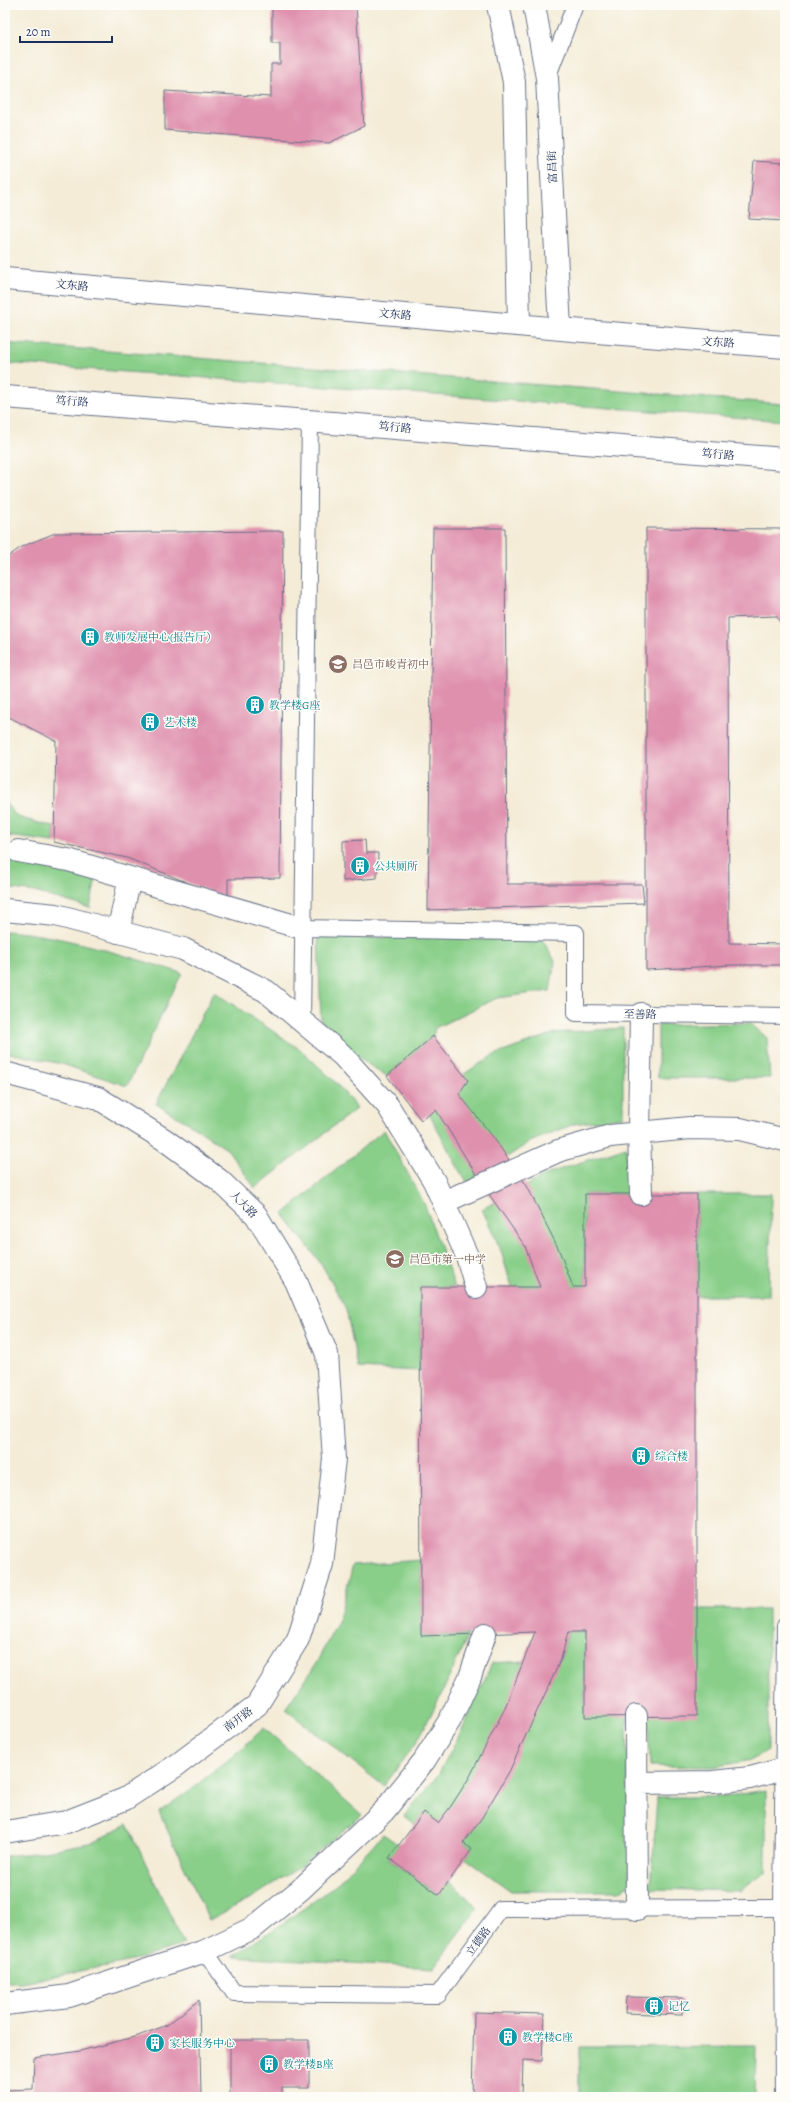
<svg xmlns="http://www.w3.org/2000/svg" width="790" height="2102" font-family="Alegreya,'Noto Serif SC',serif">
<style>
.green{fill:#89cf89;stroke:#527f74}
.building{fill:#df90ad}
.lines{fill:none;stroke-linecap:round;stroke-linejoin:round}
.lane-casing{stroke:#677188;stroke-width:18}
.street-casing{stroke:#677188;stroke-width:24}
.secondary-casing{stroke:#677188;stroke-width:24}
.lane{stroke:#fff;stroke-width:16}
.street{stroke:#fff;stroke-width:22}
.secondary{stroke:#fff;stroke-width:22}
.labels{text-anchor:middle;stroke-width:3;stroke-linejoin:round;paint-order:stroke}
.street-label{font-size:11px;fill:#1b2f5e;stroke:#fdfcf7}
.culture-label{font-size:11px;fill:#0d838f;stroke:#fdfcf7;text-anchor:start}
.education-label{font-size:11px;fill:#785e54;stroke:#fdfcf7;text-anchor:start}
</style>
<rect width="100%" height="100%" fill="#fdfcf7"/>
<filter id="ink" filterUnits="userSpaceOnUse"><feTurbulence type="fractalNoise" baseFrequency=".025" numOctaves="2"/><feDisplacementMap in="SourceGraphic" scale="8" xChannelSelector="R" yChannelSelector="G"/><feConvolveMatrix kernelMatrix="1 2 1 2 8 2 1 2 1" color-interpolation-filters="sRGB"/></filter>
<filter id="wash" filterUnits="userSpaceOnUse"><feTurbulence type="fractalNoise" baseFrequency=".012" numOctaves="4" result="noise"/><feDisplacementMap in="SourceGraphic" scale="16" xChannelSelector="R" yChannelSelector="G"/><feGaussianBlur stdDeviation="0.9" result="paint"/><feColorMatrix in="noise" values="0 0 0 0 0 0 0 0 0 0 0 0 0 0 0 0 0 1.4 0 .05"/><feComposite in="paint" operator="in"/></filter>
<g filter="url(#wash)">
<rect width="100%" height="100%" fill="#f4ecd7"/>
<!-- green -->
<path class="green" d="M 5,343 L 785,404 L 785,421 L 5,363 Z
M 5,802 L 17,817 L 54,827 L 54,842 L 8,836 L 6,858 L 96,878 L 90,908 L 35,892 L 5,888 Z
M 5,931 C 65,935 125,956 182,973 L 127,1086 L 62,1064 L 5,1052 Z
M 318,937 L 542,939 L 555,961 L 550,991 L 497,998 L 435,1028 L 433,1036 L 387,1076 L 363,1061 L 340,1036 L 321,1022 Z
M 214,992 L 301,1050 L 335,1082 L 357,1108 L 255,1188 L 228,1150 L 188,1123 L 156,1104 Z
M 750,1023 L 767,1038 L 770,1078 L 658,1078 L 658,1025 Z
M 623,1028 L 623,1117 L 574,1124 L 530,1142 L 468,1183 L 462,1175 L 422,1101 L 492,1056 L 555,1033 Z
M 384,1130 L 424,1203 L 455,1287 L 420,1287 L 420,1371 L 358,1368 L 346,1309 L 322,1265 L 283,1214 Z
M 626,1147 L 628,1194 L 585,1194 L 585,1287 L 512,1287 L 500,1248 L 482,1209 L 552,1172 Z
M 697,1194 L 771,1194 L 769,1296 L 697,1296 Z
M 421,1560 L 421,1635 L 468,1635 L 443,1691 L 417,1742 L 384,1786 L 285,1709 L 314,1667 L 338,1622 L 353,1565 Z
M 697,1609 L 768,1609 L 768,1750 L 752,1760 L 713,1767 L 650,1766 L 648,1716 Z
M 568,1632 L 585,1632 L 585,1717 L 627,1716 L 630,1884 L 619,1891 L 511,1891 L 465,1858 L 472,1849 L 424,1812 L 415,1825 L 404,1816 L 438,1775 L 464,1726 L 492,1663 L 561,1659 Z
M 264,1728 L 362,1815 L 301,1866 L 255,1896 L 209,1920 L 159,1812 C 197,1786 231,1759 264,1728 Z
M 766,1790 L 766,1872 L 740,1891 L 651,1889 L 657,1797 L 723,1797 Z
M 127,1824 L 184,1944 L 132,1961 L 22,1982 L 5,1982 L 5,1856 L 34,1853 L 94,1842 Z
M 383,1834 L 399,1845 L 389,1859 L 439,1895 L 449,1880 L 478,1908 L 434,1968 L 233,1956 L 282,1924 L 336,1885 Z
M 756,2046 L 755,2097 L 579,2097 L 579,2047 Z"/>
<g id="blocks">
<!-- building -->
<path class="building" d="M 272,5 L 356,5 L 364,126 L 329,143 L 165,130 L 165,91 L 271,97 L 271,64 L 280,64 L 280,43 L 272,43 Z
M 754,161 L 785,163 L 785,221 L 749,219 Z
M 433,528 L 505,528 L 507,884 L 642,884 L 644,903 L 428,910 Z
M 646,528 L 785,529 L 785,628 L 776,616 L 728,618 L 729,943 L 785,944 L 785,965 L 730,965 L 646,970 Z
M 283,531 L 280,878 L 228,879 L 228,899 L 127,858 L 54,842 L 56,741 L 5,715 L 5,559 L 21,547 L 55,533 Z
M 365,840 L 366,853 L 378,853 L 377,878 L 343,881 L 343,841 Z
M 433,1036 L 468,1080 L 459,1094 L 493,1137 L 527,1186 L 559,1250 L 573,1287 L 585,1287 L 585,1194 L 697,1194 L 697,1716 L 585,1717 L 585,1632 L 568,1632 L 561,1659 L 509,1772 L 481,1819 L 463,1843 L 472,1849 L 439,1895 L 389,1858 L 424,1812 L 438,1823 L 451,1806 L 469,1778 L 504,1710 L 535,1632 L 421,1636 L 420,1287 L 540,1287 L 525,1246 L 486,1190 L 436,1110 L 421,1120 L 387,1076 Z
M 626,1997 L 682,1998 L 682,2015 L 625,2013 Z
M 199,2000 L 201,2097 L 5,2097 L 5,2090 L 33,2089 L 34,2058 L 80,2051 L 138,2036 L 167,2025 Z
M 474,2012 L 544,2014 L 542,2061 L 523,2060 L 522,2097 L 472,2097 Z
M 230,2040 L 309,2040 L 309,2088 L 282,2088 L 282,2097 L 230,2097 Z"/>
</g>
</g>
<g filter="url(#ink)">
<use href="#blocks" fill-opacity="0" stroke="#677188" stroke-width="1"/>
<g class="lines">
<!-- lane casing -->
<g class="lane-casing">
<path id="lane" d="M 547,78 L 575,5
M 302,928 L 576,933 L 576,1013 L 785,1016
M 302,1022 L 310,420
M 205,1951 L 234,1993 L 438,1995 L 501,1909 L 785,1908
M 783,2097 L 782,1908 L 785,1626"/>
</g>
<!-- street casing -->
<g class="street-casing">
<path id="street" d="M 5,397 L 785,459
M 18,851 L 68,860 L 302,928
M 5,910 L 56,915 L 183,949 L 266,991 L 342,1055 L 388,1106 L 434,1181 L 467,1256 L 476,1287
M 118,932 L 130,878
M 641,1014 L 639,1133 L 641,1194
M 5,1073 L 98,1098 L 165,1140 L 219,1180 L 256,1215 L 296,1281 L 327,1354 L 334,1459 L 322,1564 L 298,1639 L 257,1705 L 177,1765 L 125,1799 L 66,1822 L 5,1832
M 444,1202 L 558,1151 L 610,1136 L 690,1128 L 740,1129 L 785,1140
M 636,1716 L 637,1909
M 637,1783 L 713,1782 L 750,1778 L 783,1769
M 5,2004 L 69,1996 L 205,1951 L 253,1928 L 300,1890 L 384,1811 L 424,1761 L 450,1720 L 470,1677 L 485,1634"/>
</g>
<!-- secondary casing -->
<g class="secondary-casing">
<path id="secondary" d="M 498,5 L 514,82 L 519,325
M 534,5 L 547,78 L 560,329
M 5,279 L 572,330 L 785,347"/>
</g>
<!-- lane -->
<use href="#lane" class="lane"/>
<!-- street -->
<use href="#street" class="street"/>
<!-- secondary -->
<use href="#secondary" class="secondary"/>
</g>
</g>
<!-- icons -->
<defs>
<g id="building-disc" transform="scale(1)"><circle r="9.5" fill="#0f9aa8" stroke="#fdfcf7"/><path d="M-4-6H4V6H1V3H-1V6H-4ZM-2.5-4.3h1.7v1.8h-1.7ZM.8-4.3h1.7v1.8H.8ZM-2.5-1h1.7V.8h-1.7ZM.8-1h1.7V.8H.8Z" fill="#fff"/></g>
<g id="school-disc" transform="scale(1)"><circle r="9.5" fill="#8d6e63" stroke="#fdfcf7"/><path d="M0-5L7-2L0 1L-7-2ZM-4 1L0 2.5L4 1V4Q0 6-4 4Z" fill="#fff"/></g>
</defs>
<g fill-rule="evenodd">
<use href="#building-disc" x="90" y="637"/>
<use href="#school-disc" x="338" y="664"/>
<use href="#building-disc" x="255" y="705"/>
<use href="#building-disc" x="150" y="722"/>
<use href="#building-disc" x="360" y="866"/>
<use href="#school-disc" x="395" y="1259"/>
<use href="#building-disc" x="641" y="1456"/>
<use href="#building-disc" x="654" y="2006"/>
<use href="#building-disc" x="508" y="2037"/>
<use href="#building-disc" x="155" y="2043"/>
<use href="#building-disc" x="269" y="2064"/>
</g>
<g class="labels">
<!-- street labels -->
<g class="street-label">
<text transform="translate(552 167) rotate(-93)" y="4">富昌街</text>
<text transform="translate(72 285) rotate(5)" y="4">文东路</text>
<text transform="translate(395 314) rotate(5)" y="4">文东路</text>
<text transform="translate(718 342) rotate(4)" y="4">文东路</text>
<text transform="translate(72 401) rotate(4)" y="4">笃行路</text>
<text transform="translate(395 427) rotate(5)" y="4">笃行路</text>
<text transform="translate(718 454) rotate(5)" y="4">笃行路</text>
<text transform="translate(640 1014) rotate(1)" y="4">至善路</text>
<text transform="translate(244 1204) rotate(46)" y="4">人大路</text>
<text transform="translate(238 1719) rotate(-37)" y="4">南开路</text>
<text transform="translate(478 1941) rotate(-54)" y="4">立德路</text>
</g>
<!-- culture labels -->
<g class="culture-label">
<text x="104" y="641">教师发展中心(报告厅）</text>
<text x="269" y="709">教学楼G座</text>
<text x="164" y="726">艺术楼</text>
<text x="374" y="870">公共厕所</text>
<text x="655" y="1460">综合楼</text>
<text x="668" y="2010">记忆</text>
<text x="522" y="2041">教学楼C座</text>
<text x="169" y="2047">家长服务中心</text>
<text x="283" y="2068">教学楼B座</text>
</g>
<!-- education labels -->
<g class="education-label">
<text x="352" y="668">昌邑市峻青初中</text>
<text x="409" y="1263">昌邑市第一中学</text>
</g>
</g>
<!-- margin -->
<rect width="790" height="2102" fill="none" stroke="#fdfcf7" stroke-width="20"/>
<!-- scale -->
<path d="M20 36v6h92v-6" fill="none" stroke="#1b2f5e" stroke-width="2"/>
<text x="26" y="36" font-size="12" fill="#1b2f5e" stroke="#fdfcf7" stroke-width="3" paint-order="stroke">20 m</text>
</svg>
